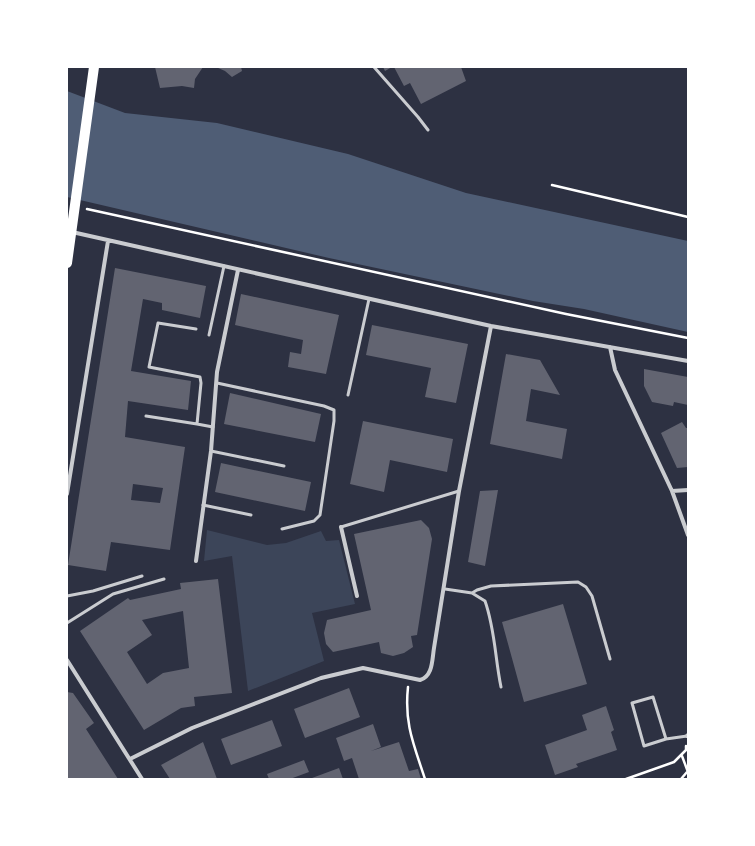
<svg xmlns="http://www.w3.org/2000/svg" width="755" height="846" font-family="'Varela Round',sans-serif">
<style>
.green{fill:#3c4559}
.water{fill:#4f5d75}
.building{fill:#626471;fill-rule:evenodd}
.lines{fill:none;stroke-linecap:round;stroke-linejoin:round}
.path{stroke:#fff;stroke-width:2.5}
.service{stroke:#caccd0;stroke-width:3}
.minor{stroke:#caccd0;stroke-width:4}
.primary{stroke:#fff;stroke-width:10}
</style>
<rect width="100%" height="100%" fill="#2d3142"/>
<!-- green -->
<path class="green" d="M 207,530 L 267,545 L 286,543 L 321,531 L 326,541 L 339,540 L 355,604 L 312,613 L 324,661 L 248,691 L 232,556 L 204,561 Z"/>
<!-- water -->
<path class="water" d="M 67,91 L 125,113 L 217,123 L 348,154 L 466,193 L 688,241 L 688,332 L 584,309 L 533,301 L 329,258 L 67,197 Z"/>
<!-- building -->
<path class="building" d="M 155,67 L 203,67 L 195,79 L 194,88 L 182,86 L 160,88 Z
M 216,67 L 241,67 L 242,71 L 232,77 L 225,71 Z
M 383,67 L 392,67 L 385,71 Z
M 394,67 L 461,67 L 466,81 L 421,104 L 410,83 L 404,86 Z
M 115,268 L 206,286 L 200,318 L 162,310 L 162,303 L 143,299 L 131,371 L 191,381 L 188,410 L 128,401 L 125,437 L 185,447 L 170,550 L 111,542 L 106,571 L 68,565 ZM 133,484 L 163,488 L 160,503 L 131,500 Z
M 241,294 L 339,315 L 326,374 L 288,367 L 290,352 L 301,354 L 303,340 L 235,325 Z
M 372,325 L 468,344 L 456,403 L 425,397 L 431,368 L 366,355 Z
M 506,354 L 540,360 L 560,395 L 531,389 L 526,421 L 567,429 L 562,459 L 490,444 Z
M 644,369 L 688,377 L 688,405 L 674,402 L 673,406 L 652,402 L 644,386 Z
M 230,393 L 321,414 L 315,442 L 224,424 Z
M 363,421 L 453,439 L 447,472 L 390,460 L 384,492 L 350,484 Z
M 682,422 L 686,428 L 688,428 L 688,467 L 677,468 L 661,433 Z
M 221,463 L 311,482 L 305,511 L 215,492 Z
M 498,490 L 485,566 L 468,562 L 480,491 Z
M 421,520 L 429,528 L 432,539 L 417,635 L 411,636 L 413,647 L 404,653 L 393,656 L 381,653 L 379,642 L 333,652 L 326,644 L 324,633 L 327,620 L 371,610 L 354,534 Z
M 218,579 L 232,693 L 194,697 L 195,706 L 181,708 L 144,730 L 80,631 L 128,598 L 130,600 L 181,589 L 180,583 ZM 183,611 L 189,668 L 163,673 L 147,684 L 127,652 L 152,635 L 142,620 Z
M 563,604 L 587,684 L 524,702 L 502,622 Z
M 349,688 L 360,717 L 305,738 L 294,709 Z
M 67,692 L 73,693 L 94,723 L 86,729 L 118,779 L 67,779 Z
M 606,706 L 614,730 L 611,732 L 617,750 L 576,764 L 578,767 L 555,775 L 545,745 L 587,730 L 582,715 Z
M 272,720 L 282,746 L 231,765 L 221,739 Z
M 373,724 L 381,747 L 371,751 L 399,742 L 409,771 L 418,769 L 421,779 L 359,779 L 352,758 L 344,761 L 336,738 Z
M 203,742 L 217,779 L 170,779 L 161,765 Z
M 304,760 L 309,772 L 290,779 L 269,779 L 267,774 Z
M 339,768 L 343,779 L 312,779 L 312,778 Z"/>
<g class="lines">
<!-- path -->
<path class="path" d="M 552,185 L 688,217
M 87,209 L 566,314 L 688,338
M 408,687 C 404,724 414,745 425,779
M 682,756 L 688,772
M 626,779 L 674,762 L 686,750 L 686,746
M 681,779 L 687,772"/>
<!-- service -->
<path class="service" d="M 374,67 L 418,117 L 428,130
M 196,329 L 158,323 L 149,367 L 200,377 L 201,383 L 197,424 L 213,427
M 209,335 L 224,266
M 217,383 L 324,406 L 334,410 L 334,421 L 320,515 L 314,521 L 282,529
M 348,395 L 369,299
M 146,416 L 197,424
M 211,451 L 284,466
M 203,505 L 251,515
M 341,527 L 459,491
M 445,589 L 472,593 L 485,601 C 495,629 495,658 501,687
M 472,593 L 477,590 L 491,586 L 578,582 L 586,587 L 592,596 L 610,659
M 67,596 L 93,591 L 142,576
M 67,623 L 113,594 L 164,579
M 666,739 L 644,746 L 632,703 L 653,697 L 666,739 L 687,736"/>
<!-- minor -->
<path class="minor" d="M 72,232 L 491,326 L 688,361
M 610,347 L 615,370 L 672,491 L 688,535
M 672,491 L 688,490
M 67,494 L 108,241
M 341,527 L 357,596
M 196,561 L 211,451 L 217,372 L 238,270
M 67,660 L 142,779
M 687,736 L 688,735
M 130,759 L 192,728 L 321,678 L 363,668 L 420,680 C 433,676 432,660 434,648 L 459,491 L 491,326"/>
<!-- primary -->
<path class="primary" d="M 67,263 L 94,67"/>
</g>
<!-- border -->
<rect width="755" height="846" fill="none" stroke="#ffffff" stroke-width="136"/>
</svg>
